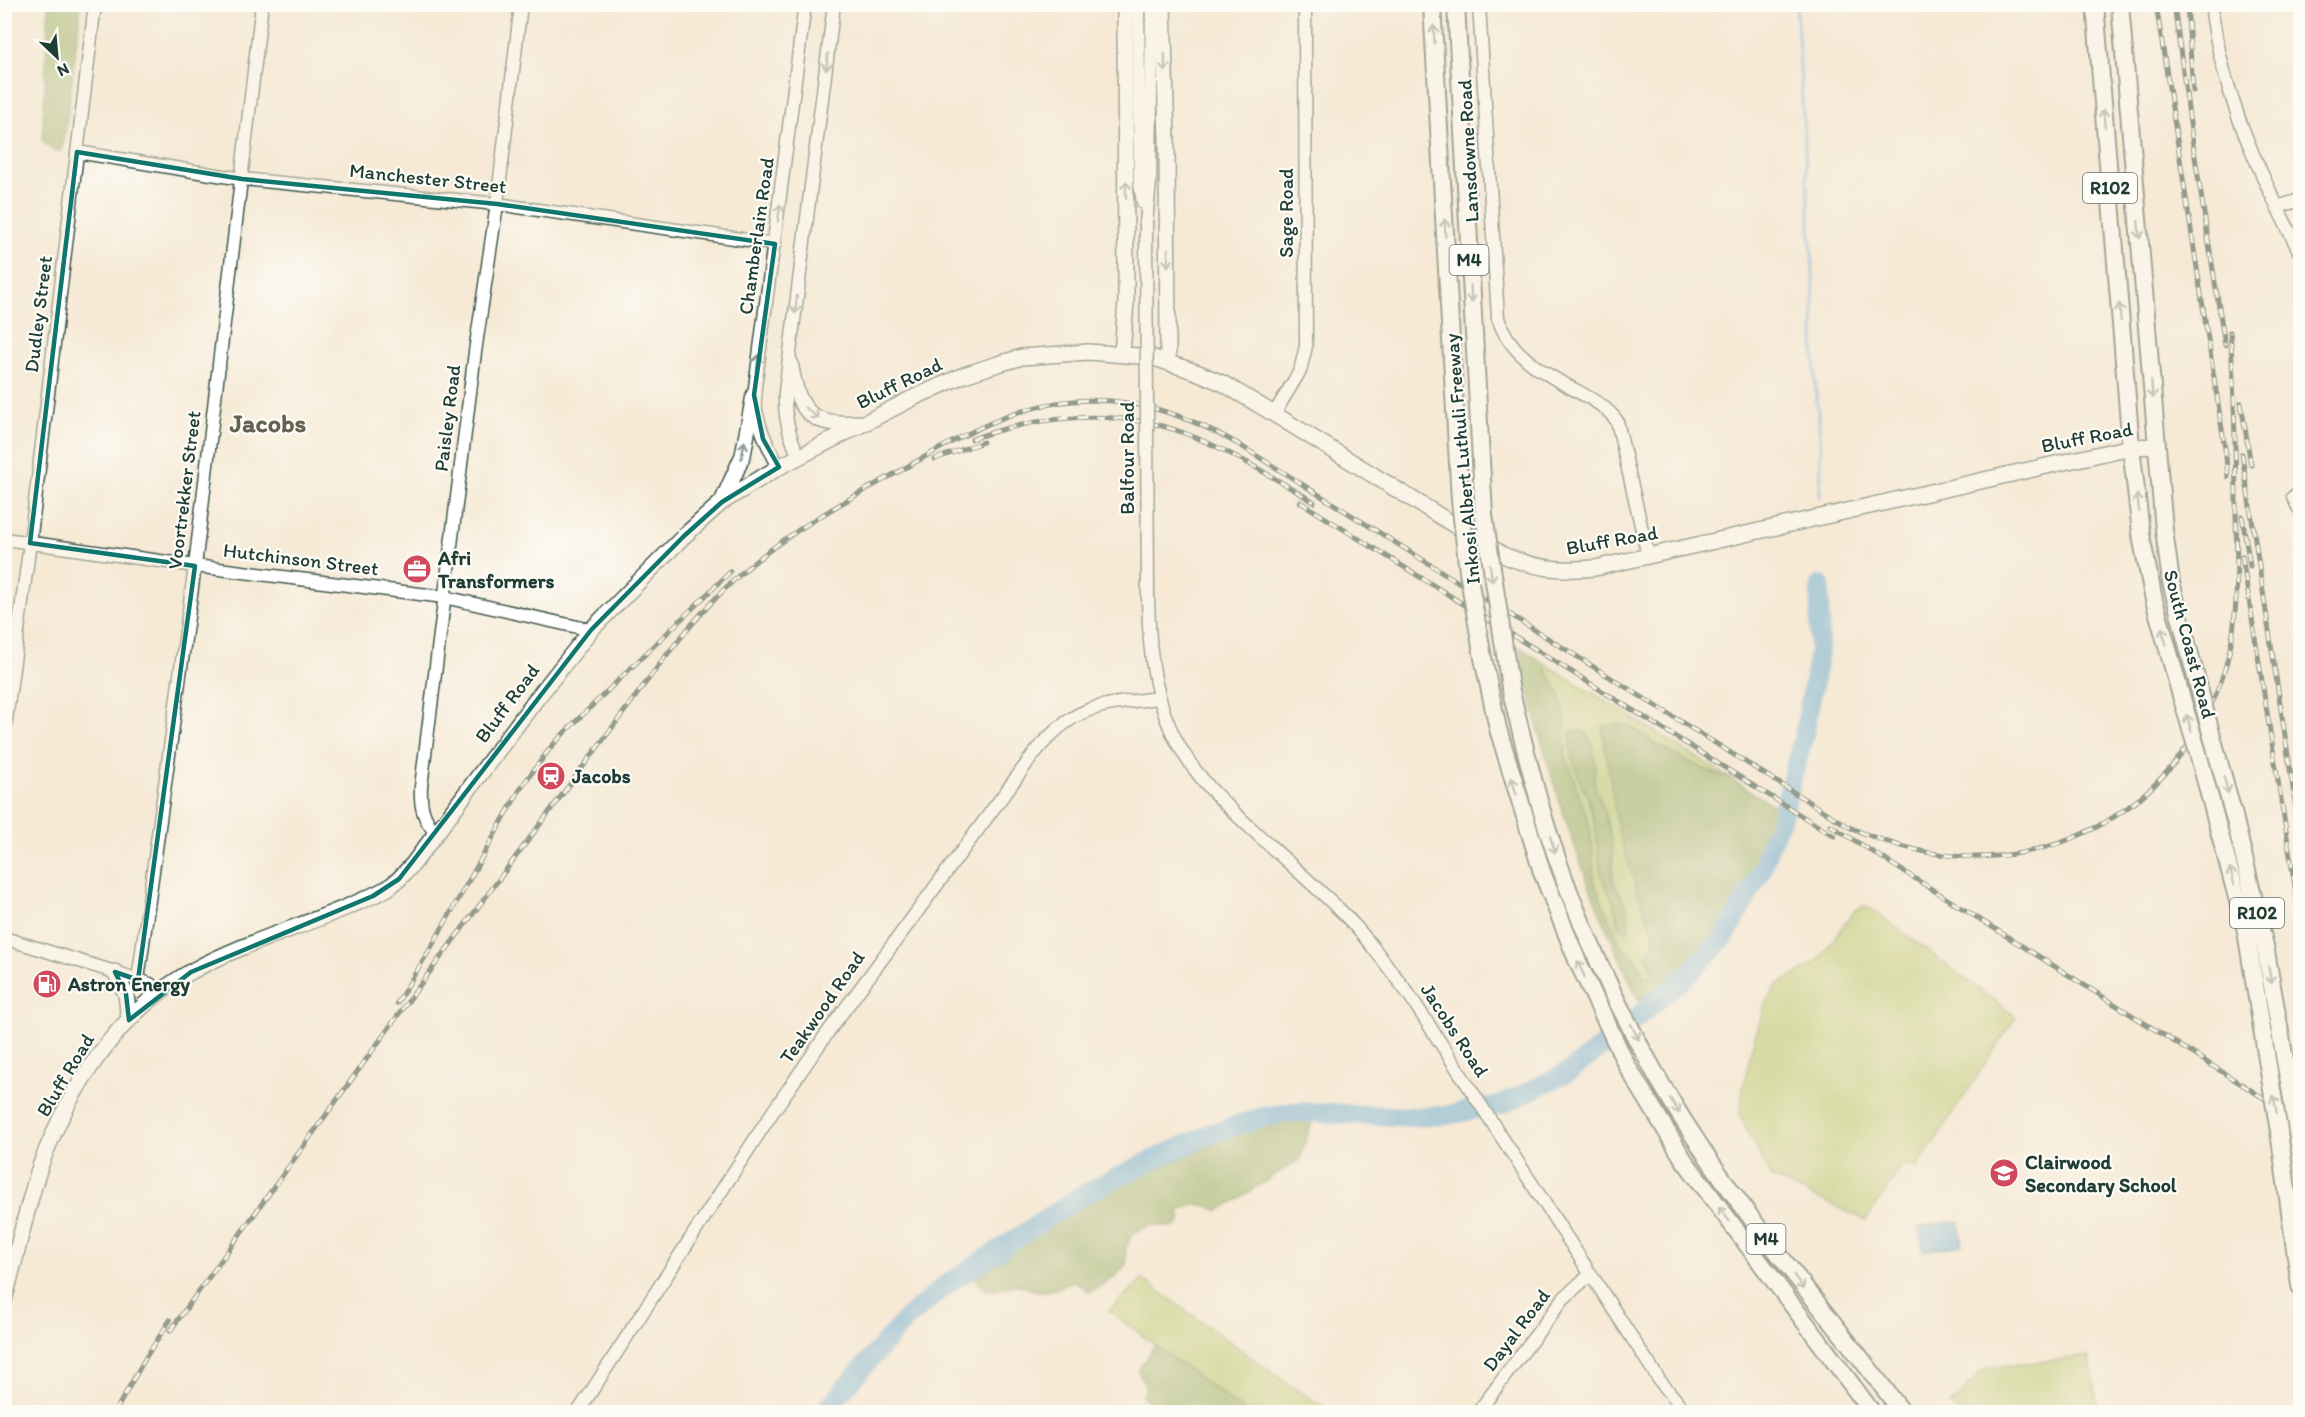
<svg xmlns="http://www.w3.org/2000/svg" width="2305" height="1417" font-family="Itim,sans-serif">
<style>
.green{fill:#b7cb6f;stroke:#6b8452;stroke-width:1.5;fill-rule:evenodd}
.forest{fill:#91af62;stroke:#58764b;stroke-width:1.5}
.water{fill:#62abd9;stroke:#407486;stroke-width:1.5}
.lines{fill:none;stroke-linecap:round;stroke-linejoin:round}
.stream{stroke:#62abd9;stroke-width:3}
.river{stroke:#62abd9;stroke-width:20}
.minor-casing{stroke:#3f574c;stroke-width:15}
.major-casing{stroke:#3f574c;stroke-width:18}
.highway-casing{stroke:#3f574c;stroke-width:20}
.minor{stroke:#fff;stroke-width:12}
.major{stroke:#fff;stroke-width:15}
.highway{stroke:#fff;stroke-width:16}
.rail-casing{stroke:#1f3d34;stroke-width:5}
.rail{stroke:#fdfcf7;stroke-width:3;stroke-dasharray:9;stroke-linecap:butt}
.minor-bridge-casing{stroke:#3f574c;stroke-width:15;stroke-linecap:butt}
.highway-bridge-casing{stroke:#3f574c;stroke-width:20;stroke-linecap:butt}
.minor-bridge{stroke:#fff;stroke-width:12}
.highway-bridge{stroke:#fff;stroke-width:16}
.oneway{stroke:#8f9e9a}
.marked{fill:none;stroke:#0f766e;stroke-width:4.5;stroke-linejoin:round}
.labels{text-anchor:middle;stroke-width:4.5;stroke-linejoin:round;paint-order:stroke}
.shield{fill:#fdfcf7;stroke:#62766e;stroke-width:1.5}
.shield-label{font-size:18px;font-weight:bold;fill:#1f3d34}
.street-label{font-size:20px;fill:#1f3d34;stroke:#fdfcf7}
.poi-label{font-size:20px;font-weight:bold;fill:#1f3d34;stroke:#fdfcf7;text-anchor:start}
.district-label{font-size:26px;font-weight:bold;fill:#646251;stroke:#fdfcf7}
</style>
<rect width="100%" height="100%" fill="#fdfcf7"/>
<filter id="ink" filterUnits="userSpaceOnUse"><feTurbulence type="fractalNoise" baseFrequency=".0167" numOctaves="2"/><feDisplacementMap in="SourceGraphic" scale="12" xChannelSelector="R" yChannelSelector="G"/><feConvolveMatrix kernelMatrix="1 2 1 2 8 2 1 2 1" color-interpolation-filters="sRGB"/></filter>
<filter id="wash" filterUnits="userSpaceOnUse"><feTurbulence type="fractalNoise" baseFrequency=".008" numOctaves="4" result="noise"/><feDisplacementMap in="SourceGraphic" scale="24" xChannelSelector="R" yChannelSelector="G"/><feGaussianBlur stdDeviation="1.35" result="paint"/><feColorMatrix in="noise" values="0 0 0 0 0 0 0 0 0 0 0 0 0 0 0 0 0 1.4 0 .05"/><feComposite in="paint" operator="in"/></filter>
<g filter="url(#wash)">
<rect width="100%" height="100%" fill="#f6ead6"/>
<!-- green -->
<path class="green" d="M 1544,663 L 1730,778 C 1694,769 1660,747 1630,726 L 1636,887 L 1654,934 L 1653,943 L 1646,955 L 1655,972 L 1649,978 L 1644,977 L 1637,961 L 1620,944 L 1593,880 L 1593,850 L 1588,821 L 1565,754 L 1563,705 L 1560,694 L 1548,674 ZM 1574,730 C 1601,732 1592,766 1594,784 C 1595,791 1600,798 1602,805 C 1606,818 1610,832 1612,846 C 1615,863 1608,880 1621,894 L 1618,922 L 1614,903 L 1601,874 L 1595,824 L 1587,795 L 1580,781 Z
M 1862,906 L 1873,910 L 2016,1017 L 1917,1168 L 1903,1165 L 1866,1220 L 1770,1177 L 1740,1115 L 1743,1087 L 1752,1046 L 1767,1001 L 1777,985 L 1816,963 L 1855,910 Z
M 1142,1279 L 1294,1388 L 1333,1412 L 1246,1412 L 1109,1311 Z
M 2089,1356 L 2099,1412 L 1958,1412 L 1950,1405 L 1985,1368 Z"/>
<!-- forest -->
<path class="forest" d="M 49,5 L 81,5 L 64,142 L 60,151 L 53,151 L 42,140 Z
M 1519,647 L 1544,663 L 1548,674 L 1560,694 L 1565,722 L 1565,754 L 1588,821 L 1593,850 L 1593,880 L 1620,944 L 1637,961 L 1644,977 L 1649,978 L 1655,972 L 1646,955 L 1653,943 L 1654,934 L 1636,887 L 1618,829 L 1602,727 L 1618,724 L 1630,726 L 1658,746 L 1714,774 L 1730,778 L 1778,808 C 1757,862 1732,924 1688,965 C 1673,978 1656,989 1639,1000 C 1583,885 1545,772 1519,647 Z
M 1574,730 L 1582,731 L 1587,734 L 1593,749 L 1595,768 L 1594,784 L 1602,804 L 1612,844 L 1612,881 L 1628,909 L 1630,928 L 1628,931 L 1621,929 L 1618,922 L 1614,903 L 1601,874 L 1595,824 L 1587,795 L 1580,781 L 1572,757 L 1570,732 Z
M 1281,1121 L 1312,1121 L 1300,1159 L 1219,1211 C 1201,1202 1196,1203 1179,1211 L 1181,1221 L 1176,1227 L 1151,1225 L 1133,1233 L 1126,1247 L 1126,1266 L 1112,1279 L 1090,1292 L 1074,1281 C 1060,1287 1049,1294 1034,1290 C 1028,1289 1022,1284 1016,1285 C 998,1287 987,1300 975,1278 L 1076,1208 L 1149,1172 L 1251,1128 Z
M 1155,1345 L 1246,1412 L 1164,1412 L 1142,1396 L 1146,1388 L 1138,1370 Z"/>
<!-- water -->
<path class="water" d="M 1959,1221 L 1962,1245 L 1923,1251 L 1919,1227 Z"/>
<g class="lines">
<!-- stream -->
<path class="stream" d="M 1796,4 L 1813,273 L 1815,379 L 1821,449 L 1820,497"/>
<!-- river -->
<path class="river" d="M 824,1412 L 904,1321 L 943,1287 L 1082,1195 L 1148,1162 L 1210,1134 L 1262,1117 L 1295,1112 L 1415,1117 L 1448,1115 L 1503,1104 L 1570,1071 L 1600,1048 L 1691,972 L 1725,936 L 1761,872 L 1771,841 L 1781,819 L 1805,731 L 1819,652 L 1820,585"/>
</g>
</g>
<g filter="url(#ink)">
<g class="lines">
<!-- minor casing -->
<g class="minor-casing">
<path id="minor" d="M 1138,4 L 1140,184 L 1143,203
M 1479,4 L 1498,318 C 1510,355 1543,373 1577,391 C 1593,400 1606,406 1617,421 L 1648,556
M 2211,4 C 2222,97 2259,171 2300,253
M 77,152 L 242,179 L 497,204 L 775,244
M 2277,207 L 2300,200
M 1146,223 L 1150,182 L 1152,4
M 1274,414 L 1300,371 L 1306,346 L 1305,4
M 799,457 C 789,435 784,417 785,392 L 834,4
M 779,467 C 766,443 756,422 754,395 L 805,4
M 2293,497 L 2300,511
M 4,539 L 195,566 L 444,597 L 591,630
M 1148,597 C 1149,643 1152,688 1171,730 C 1190,772 1221,801 1254,831 C 1283,858 1313,884 1341,911 C 1367,937 1388,967 1410,996 L 1660,1381 L 1686,1412
M 4,735 L 30,543 L 95,4
M 436,833 C 423,819 420,806 421,787 L 475,352 L 497,204 L 521,4
M 4,938 L 115,972 L 150,984 L 160,992
M 138,980 L 195,566 L 262,4
M 578,1412 L 772,1113 L 828,1032 L 1033,755 C 1075,703 1098,706 1159,698
M 1478,1412 L 1563,1299 L 1590,1274"/>
</g>
<!-- major casing -->
<g class="major-casing">
<path id="major" d="M 1163,4 L 1167,139 L 1168,362
M 1122,354 L 1126,302 L 1125,4
M 790,362 C 798,409 807,427 859,423
M 722,502 L 743,455 L 754,395
M 115,972 L 126,994 L 129,1020
M 4,1300 C 17,1255 26,1208 41,1164 C 70,1087 118,1012 192,971 C 254,937 325,921 388,888 L 399,879 L 413,864 L 534,702 L 591,630 L 684,536 L 722,502 L 779,467 L 913,398 L 964,375 L 998,364 L 1022,357 L 1088,352 L 1151,357 L 1199,373 L 1224,384 L 1274,414 L 1503,555 C 1536,569 1560,571 1595,568 L 2113,451 L 2131,447 L 2157,446"/>
</g>
<!-- highway casing -->
<g class="highway-casing">
<path id="highway" d="M 1432,4 L 1460,500
M 1456,4 L 1484,515
M 2095,4 L 2131,447 L 2142,541 L 2154,600 L 2180,692
M 2120,4 L 2164,530 L 2171,582 L 2193,666
M 1483,658 L 1498,729 L 1542,872 L 1577,960 L 1627,1066 L 1684,1160 L 1872,1412
M 1510,687 C 1520,730 1531,773 1543,815 C 1577,928 1636,1051 1702,1149 C 1764,1241 1836,1324 1902,1412
M 2210,729 L 2234,816 L 2265,946 L 2292,1100
M 2198,753 L 2246,931 L 2270,1078
M 2279,1131 L 2300,1286"/>
</g>
<!-- minor -->
<use href="#minor" class="minor"/>
<!-- major -->
<use href="#major" class="major"/>
<!-- highway -->
<use href="#highway" class="highway"/>
<!-- rail casing -->
<g class="rail-casing">
<path id="rail" d="M 2156,4 L 2226,455
M 2174,4 L 2192,138 L 2225,345
M 2187,4 L 2193,91
M 2241,403 L 2251,465
M 972,439 C 1039,415 1116,408 1184,433 C 1230,450 1272,477 1314,502
M 2225,447 L 2228,477
M 2242,454 L 2300,834
M 935,459 L 983,442
M 1300,502 L 1834,836
M 2242,516 L 2250,566
M 2242,556 L 2300,918
M 1830,825 L 2300,1121
M 397,1003 L 432,946 L 522,786 L 551,747 L 567,730 L 730,572
M 170,1331 L 417,989 L 659,665 C 685,631 713,598 745,570 C 790,531 845,501 898,472 C 953,441 1009,406 1073,401 C 1133,396 1187,415 1238,444 L 1849,827 C 1921,859 1990,868 2065,841 C 2155,808 2219,726 2233,632 C 2239,589 2236,543 2236,500 C 2235,444 2235,388 2230,332
M 115,1412 L 146,1357 L 170,1320"/>
</g>
<!-- rail -->
<use href="#rail" class="rail"/>
<!-- minor-bridge casing -->
<g class="minor-bridge-casing">
<path id="minor-bridge" d="M 1146,223 L 1148,597"/>
</g>
<!-- highway-bridge casing -->
<g class="highway-bridge-casing">
<path id="highway-bridge" d="M 1460,500 L 1468,572 L 1483,658
M 1484,515 L 1510,687
M 2193,666 L 2210,729
M 2180,692 L 2198,753
M 2270,1078 L 2279,1131
M 2292,1100 L 2299,1144"/>
</g>
<!-- minor-bridge -->
<use href="#minor-bridge" class="minor-bridge"/>
<!-- highway-bridge -->
<use href="#highway-bridge" class="highway-bridge"/>
</g>
<!-- one-way arrows -->
<defs><path id="oneway-shaft" d="M-6 0H5M1.5-3L5.5 0L1.5 3" fill="none" stroke-width="1.6" stroke-linecap="round" stroke-linejoin="round" transform="scale(1.5)"/></defs>
<g class="oneway">
<use href="#oneway-shaft" transform="translate(1434 34) rotate(-93)"/>
<use href="#oneway-shaft" transform="translate(827 62) rotate(97)"/>
<use href="#oneway-shaft" transform="translate(1165 63) rotate(88)"/>
<use href="#oneway-shaft" transform="translate(2104 118) rotate(-95)"/>
<use href="#oneway-shaft" transform="translate(1126 190) rotate(-90)"/>
<use href="#oneway-shaft" transform="translate(779 213) rotate(-83)"/>
<use href="#oneway-shaft" transform="translate(1445 228) rotate(-93)"/>
<use href="#oneway-shaft" transform="translate(2139 230) rotate(85)"/>
<use href="#oneway-shaft" transform="translate(1168 258) rotate(90)"/>
<use href="#oneway-shaft" transform="translate(1471 294) rotate(87)"/>
<use href="#oneway-shaft" transform="translate(796 305) rotate(96)"/>
<use href="#oneway-shaft" transform="translate(2120 312) rotate(-95)"/>
<use href="#oneway-shaft" transform="translate(758 363) rotate(-82)"/>
<use href="#oneway-shaft" transform="translate(2152 390) rotate(85)"/>
<use href="#oneway-shaft" transform="translate(812 413) rotate(39)"/>
<use href="#oneway-shaft" transform="translate(743 450) rotate(-80)"/>
<use href="#oneway-shaft" transform="translate(2138 503) rotate(-97)"/>
<use href="#oneway-shaft" transform="translate(1491 573) rotate(82)"/>
<use href="#oneway-shaft" transform="translate(2164 636) rotate(-105)"/>
<use href="#oneway-shaft" transform="translate(2189 723) rotate(-106)"/>
<use href="#oneway-shaft" transform="translate(2226 785) rotate(75)"/>
<use href="#oneway-shaft" transform="translate(1514 786) rotate(-106)"/>
<use href="#oneway-shaft" transform="translate(1553 845) rotate(71)"/>
<use href="#oneway-shaft" transform="translate(2232 876) rotate(-105)"/>
<use href="#oneway-shaft" transform="translate(1581 969) rotate(-114)"/>
<use href="#oneway-shaft" transform="translate(2270 975) rotate(79)"/>
<use href="#oneway-shaft" transform="translate(1635 1032) rotate(62)"/>
<use href="#oneway-shaft" transform="translate(2275 1104) rotate(-100)"/>
<use href="#oneway-shaft" transform="translate(1675 1106) rotate(58)"/>
<use href="#oneway-shaft" transform="translate(1724 1214) rotate(-127)"/>
<use href="#oneway-shaft" transform="translate(1799 1282) rotate(53)"/>
</g>
</g>
<!-- marked area -->
<path d="M0 0H2305V1417H0ZM 77,152 L 242,179 L 497,204 L 775,244 L 754,395 L 763,439 L 779,467 L 722,502 L 684,536 L 591,630 L 399,879 L 373,896 L 191,972 L 129,1020 L 126,994 L 115,972 L 138,980 L 195,566 L 30,543 Z" fill="#f6ead6" fill-opacity=".55" fill-rule="evenodd"/>
<path class="marked" d="M 77,152 L 242,179 L 497,204 L 775,244 L 754,395 L 763,439 L 779,467 L 722,502 L 684,536 L 591,630 L 399,879 L 373,896 L 191,972 L 129,1020 L 126,994 L 115,972 L 138,980 L 195,566 L 30,543 Z"/>
<!-- icons -->
<defs>
<g id="office-disc" transform="scale(1.5)"><circle r="9.5" fill="#d1495b" stroke="#fdfcf7"/><path d="M-6-3h4V-5.5h4V-3h4V5H-6ZM-1-4.5V-3h2v-1.5ZM-6 0V1H6V0Z" fill="#fff"/></g>
<g id="station-disc" transform="scale(1.5)"><circle r="9.5" fill="#d1495b" stroke="#fdfcf7"/><path d="M-3-6H3Q5-6 5-4V2Q5 4 3 4L4.5 6H3L1.5 4h-3L-3 6H-4.5L-3 4Q-5 4-5 2V-4Q-5-6-3-6ZM-3.5-4v3h7v-3ZM-3.5 1v1.5H-2V1ZM2 1v1.5H3.5V1Z" fill="#fff"/></g>
<g id="fuel-disc" transform="scale(1.5)"><circle r="9.5" fill="#d1495b" stroke="#fdfcf7"/><path d="M-5.5-6h7V0h2V4h1.3V-2.5L3-4.5l.8-.8L6-3V5H2.5V1h-1V6h-7ZM-4.2-4.7v3.2H.2V-4.7Z" fill="#fff"/></g>
<g id="school-disc" transform="scale(1.5)"><circle r="9.5" fill="#d1495b" stroke="#fdfcf7"/><path d="M0-5L7-2L0 1L-7-2ZM-4 1L0 2.5L4 1V4Q0 6-4 4Z" fill="#fff"/></g>
</defs>
<g fill-rule="evenodd">
<use href="#office-disc" x="417" y="569"/>
<use href="#station-disc" x="551" y="776"/>
<use href="#fuel-disc" x="47" y="984"/>
<use href="#school-disc" x="2004" y="1173"/>
</g>
<g class="labels">
<!-- shield labels -->
<g class="shield">
<rect x="2083" y="173" width="54" height="30" rx="4.5"/>
<rect x="1449.5" y="245" width="39" height="30" rx="4.5"/>
<rect x="2230" y="898" width="54" height="30" rx="4.5"/>
<rect x="1746.5" y="1224" width="39" height="30" rx="4.5"/>
</g>
<g class="shield-label">
<text x="2110" y="194">R102</text>
<text x="1469" y="266">M4</text>
<text x="2257" y="919">R102</text>
<text x="1766" y="1245">M4</text>
</g>
<!-- street labels -->
<g class="street-label">
<text transform="translate(1468 151) rotate(-93)" y="7">Lansdowne Road</text>
<text transform="translate(428 178) rotate(6)" y="7">Manchester Street</text>
<text transform="translate(1286 213) rotate(-90)" y="7">Sage Road</text>
<text transform="translate(756 236) rotate(-82)" y="7">Chamberlain Road</text>
<text transform="translate(38 314) rotate(-83)" y="7">Dudley Street</text>
<text transform="translate(899 383) rotate(-26)" y="7">Bluff Road</text>
<text transform="translate(447 418) rotate(-83)" y="7">Paisley Road</text>
<text transform="translate(2087 437) rotate(-11)" y="7">Bluff Road</text>
<text transform="translate(1127 458) rotate(-90)" y="7">Balfour Road</text>
<text transform="translate(1462 459) rotate(-95)" y="7">Inkosi Albert Luthuli Freeway</text>
<text transform="translate(184 490) rotate(-83)" y="7">Voortrekker Street</text>
<text transform="translate(1612 540) rotate(-10)" y="7">Bluff Road</text>
<text transform="translate(301 559) rotate(7)" y="7">Hutchinson Street</text>
<text transform="translate(2190 644) rotate(75)" y="7">South Coast Road</text>
<text transform="translate(507 703) rotate(-53)" y="7">Bluff Road</text>
<text transform="translate(822 1007) rotate(-55)" y="7">Teakwood Road</text>
<text transform="translate(1455 1030) rotate(57)" y="7">Jacobs Road</text>
<text transform="translate(65 1075) rotate(-59)" y="7">Bluff Road</text>
<text transform="translate(1516 1330) rotate(-53)" y="7">Dayal Road</text>
</g>
<!-- poi labels -->
<g class="poi-label">
<text x="438" y="565">Afri<tspan x="438" dy="23">Transformers</tspan></text>
<text x="572" y="783">Jacobs</text>
<text x="68" y="991">Astron Energy</text>
<text x="2025" y="1169">Clairwood<tspan x="2025" dy="23">Secondary School</tspan></text>
</g>
<!-- district labels -->
<g class="district-label">
<text x="268" y="432">Jacobs</text>
</g>
</g>
<!-- margin -->
<rect width="2305" height="1417" fill="none" stroke="#fdfcf7" stroke-width="24"/>
<!-- north arrow -->
<g transform="translate(57 57) rotate(154)" stroke="#fdfcf7" stroke-width="4.5" paint-order="stroke">
<path d="M0-4.5L10 22L0 15L-10 22Z" fill="#1f3d34"/>
<text y="-9" font-size="16" font-weight="bold" text-anchor="middle" fill="#1f3d34">N</text>
</g>
</svg>
